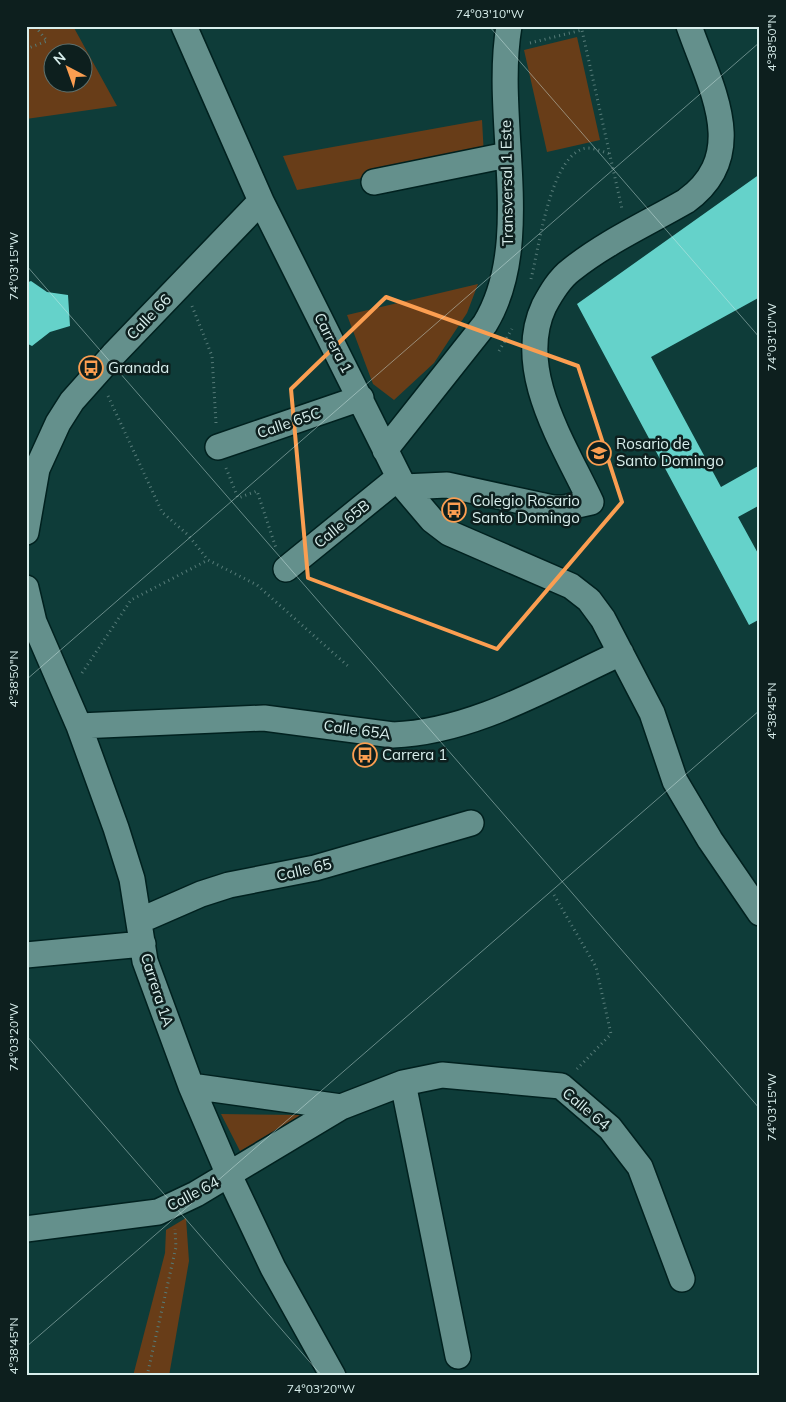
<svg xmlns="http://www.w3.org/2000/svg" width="786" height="1402" font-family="Mulish,sans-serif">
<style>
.green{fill:#683d18;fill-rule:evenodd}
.building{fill:#65d2ca}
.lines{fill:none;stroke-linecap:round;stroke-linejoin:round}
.minor-casing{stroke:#00211f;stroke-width:28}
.path{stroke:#577c79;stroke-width:3;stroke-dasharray:1 4;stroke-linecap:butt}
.minor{stroke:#64908c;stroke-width:25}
.marked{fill:none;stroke:#fb9e51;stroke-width:4;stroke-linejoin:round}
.ticks{fill:none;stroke:#d8eeec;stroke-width:1;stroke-opacity:0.45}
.labels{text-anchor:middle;stroke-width:5;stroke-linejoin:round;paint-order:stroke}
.street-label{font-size:15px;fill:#d8eeec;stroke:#0d1f1e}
.poi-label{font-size:15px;fill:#d8eeec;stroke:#0d1f1e;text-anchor:start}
.neatline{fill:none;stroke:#d8eeec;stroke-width:2}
.ticks-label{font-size:12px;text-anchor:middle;fill:#d8eeec}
</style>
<rect width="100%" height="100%" fill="#0e3c39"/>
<!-- green -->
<path class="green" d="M 26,26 L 73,26 L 117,106 L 26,119 ZM 52,52 L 82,52 L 82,82 L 52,82 Z
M 577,37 L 600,140 L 547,152 L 524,50 Z
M 482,120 L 484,156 L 297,190 L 283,156 Z
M 478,284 L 467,313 L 434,363 L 394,400 L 373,384 L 347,315 Z
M 221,1114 L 302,1115 L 240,1151 Z
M 186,1218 L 189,1261 L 169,1376 L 133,1376 L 165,1253 L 166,1230 Z"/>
<!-- building -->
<path class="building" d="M 760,174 L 760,297 L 651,357 L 721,487 L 760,465 L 760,505 L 738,517 L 760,557 L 760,619 L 749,625 L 577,304 Z
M 31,281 L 47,292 L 68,295 L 70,326 L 50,332 L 32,346 L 26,343 L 26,283 Z"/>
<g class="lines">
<!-- minor casing -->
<g class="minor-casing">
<path id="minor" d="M 184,26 L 261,201 L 404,487 L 432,520 L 449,533 L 571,586 L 589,600 L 603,619 L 652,713 L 675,781 L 710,840 L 760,913
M 374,182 L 507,155
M 218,447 L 361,398
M 385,450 L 485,324 C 535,242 493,120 509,26
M 404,487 L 447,485 L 553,508 L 564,508 L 591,502 C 564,444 514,370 544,306 C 551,293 559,279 571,270 C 606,242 648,223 686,201 C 751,154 710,87 689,26
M 26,532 L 37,469 L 58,423 L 72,401 L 113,355 L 261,201
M 286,569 L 398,478
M 26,588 L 34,622 L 79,726 L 116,828 L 132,879 L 145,961 L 191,1086 L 229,1175 L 273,1268 L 333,1376
M 79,726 L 264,718 L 393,735 C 473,732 549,686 621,653
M 139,921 L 201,894 L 229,885 L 315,868 L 471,823
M 26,955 L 143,944
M 403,1083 L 458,1356
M 191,1086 L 341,1107
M 26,1229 L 158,1212 L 196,1194 L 341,1107 L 403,1083 L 442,1075 L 561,1086 L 610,1128 L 640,1167 L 682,1279"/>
</g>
<!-- path -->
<path class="path" d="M 581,26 L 622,209
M 530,43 L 582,30
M 26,49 L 47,41 L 35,26
M 531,279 C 539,248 549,165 580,150 C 589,145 600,151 610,154
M 192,306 L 212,356 L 216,423
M 499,351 L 512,329
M 108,396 L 162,512 L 188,535 L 208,560 L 257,585 L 349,667
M 226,468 L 238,498 L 257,491 L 276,548
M 82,673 L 131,600 L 208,560
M 554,895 L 596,967 L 611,1034 L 577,1069
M 147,1376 L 176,1247 L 175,1229"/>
<!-- minor -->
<use href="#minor" class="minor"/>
</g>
<!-- marked area -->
<path class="marked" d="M 386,297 L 578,366 L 622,502 L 497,649 L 308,578 L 291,389 Z"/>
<!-- ticks -->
<path class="ticks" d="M 489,26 L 760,338M 26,265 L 760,1109M 26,680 L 760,42M 26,1035 L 322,1376M 26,1347 L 760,710"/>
<!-- icons -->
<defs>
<g id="bus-ring" transform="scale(1.25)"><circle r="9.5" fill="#0d1f1e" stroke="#fb9e51" stroke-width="1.5"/><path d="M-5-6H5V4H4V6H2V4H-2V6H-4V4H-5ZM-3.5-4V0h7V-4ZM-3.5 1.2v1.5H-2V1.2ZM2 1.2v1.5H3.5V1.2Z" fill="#fb9e51"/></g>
<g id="school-ring" transform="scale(1.25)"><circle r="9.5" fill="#0d1f1e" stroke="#fb9e51" stroke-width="1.5"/><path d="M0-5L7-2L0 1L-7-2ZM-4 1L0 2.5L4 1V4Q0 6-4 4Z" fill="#fb9e51"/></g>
</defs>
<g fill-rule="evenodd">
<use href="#bus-ring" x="91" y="368"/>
<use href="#school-ring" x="599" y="453"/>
<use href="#bus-ring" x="454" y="510"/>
<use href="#bus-ring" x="365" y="755"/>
</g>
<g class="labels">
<!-- street labels -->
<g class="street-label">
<text transform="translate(507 183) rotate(-91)" y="5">Transversal 1 Este</text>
<text transform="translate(149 317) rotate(-46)" y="5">Calle 66</text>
<text transform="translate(333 343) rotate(63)" y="5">Carrera 1</text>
<text transform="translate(289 423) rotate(-19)" y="5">Calle 65C</text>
<text transform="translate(342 524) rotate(-39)" y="5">Calle 65B</text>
<text transform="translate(357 730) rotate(8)" y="5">Calle 65A</text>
<text transform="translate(304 870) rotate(-13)" y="5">Calle 65</text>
<text transform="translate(157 990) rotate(72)" y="5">Carrera 1A</text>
<text transform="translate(586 1109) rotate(40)" y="5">Calle 64</text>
<text transform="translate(193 1194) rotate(-28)" y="5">Calle 64</text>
</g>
<!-- poi labels -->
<g class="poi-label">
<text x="108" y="373">Granada</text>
<text x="616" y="449">Rosario de<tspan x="616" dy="17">Santo Domingo</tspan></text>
<text x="472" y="506">Colegio Rosario<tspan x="472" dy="17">Santo Domingo</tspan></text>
<text x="382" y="760">Carrera 1</text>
</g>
</g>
<!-- border -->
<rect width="786" height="1402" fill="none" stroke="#0d1f1e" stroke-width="55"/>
<!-- north arrow -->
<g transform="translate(68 68) rotate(319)"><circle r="24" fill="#0d1f1e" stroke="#5e7270"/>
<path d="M0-4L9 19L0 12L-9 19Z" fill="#fb9e51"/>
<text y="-8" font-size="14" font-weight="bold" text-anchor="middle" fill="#d8eeec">N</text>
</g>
<rect x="28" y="28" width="730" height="1346" class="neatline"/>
<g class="ticks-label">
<text x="490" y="18">74°03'10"W</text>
<text transform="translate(772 43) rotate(-90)" y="4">4°38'50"N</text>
<text transform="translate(14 266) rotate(-90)" y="4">74°03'15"W</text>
<text transform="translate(772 337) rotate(-90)" y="4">74°03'10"W</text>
<text transform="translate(14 679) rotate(-90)" y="4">4°38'50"N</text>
<text transform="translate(772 711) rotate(-90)" y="4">4°38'45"N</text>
<text transform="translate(14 1037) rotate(-90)" y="4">74°03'20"W</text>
<text transform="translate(772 1107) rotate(-90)" y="4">74°03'15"W</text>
<text transform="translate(14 1346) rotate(-90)" y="4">4°38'45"N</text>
<text x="321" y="1393">74°03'20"W</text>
</g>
</svg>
